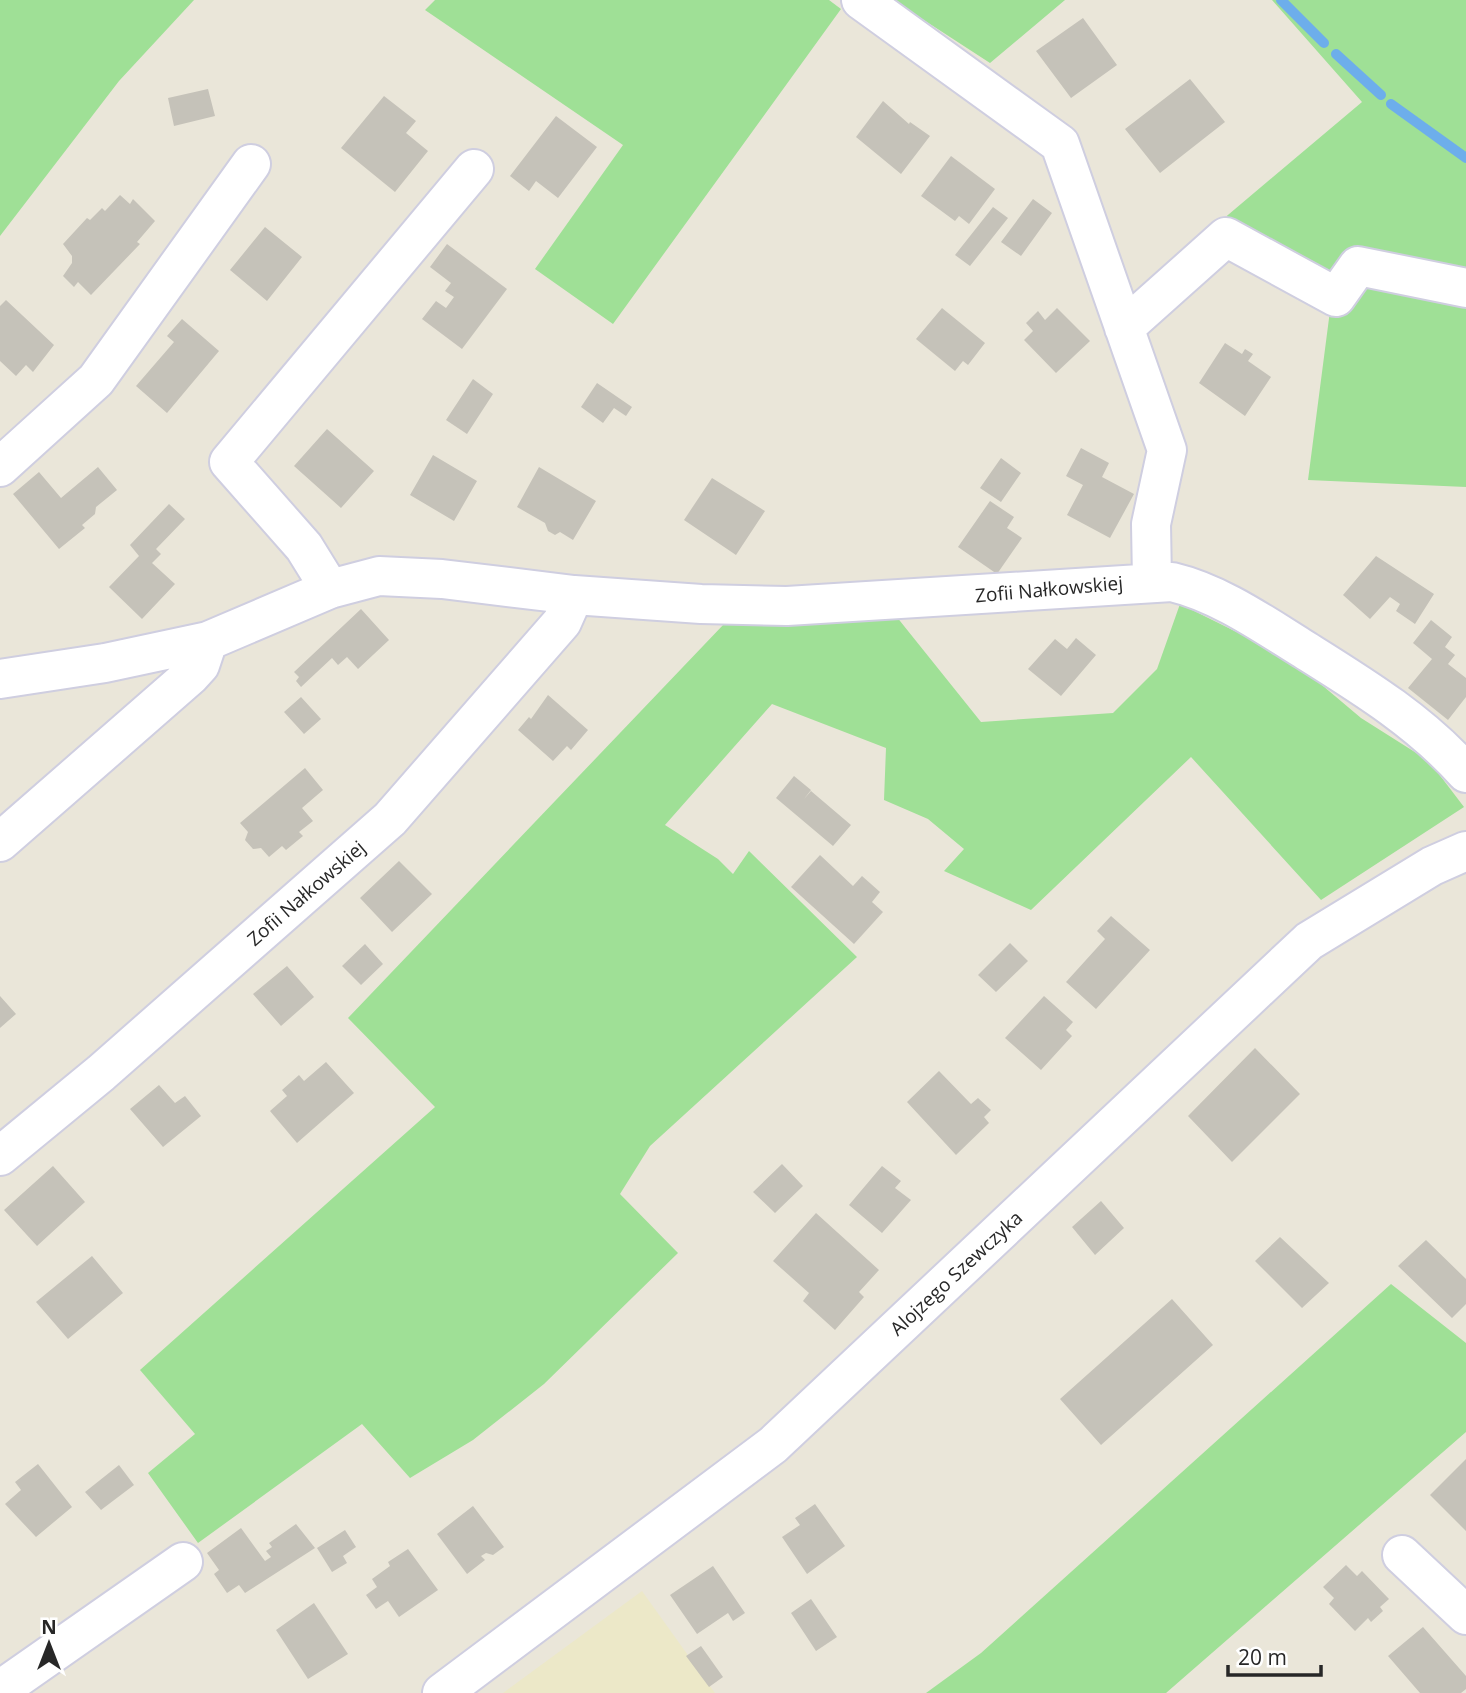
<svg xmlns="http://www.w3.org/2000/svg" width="1466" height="1693" font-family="'Open Sans',sans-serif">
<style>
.education{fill:#ece8c8}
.green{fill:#9fe096}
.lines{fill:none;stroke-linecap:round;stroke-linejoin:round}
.stream{stroke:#6daeeb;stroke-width:10}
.building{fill:#c5c2b9}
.minor-casing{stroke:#cfcee0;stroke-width:42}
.minor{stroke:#fff;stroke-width:38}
.labels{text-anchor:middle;stroke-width:6;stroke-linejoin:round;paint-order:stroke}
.street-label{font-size:19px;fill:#272727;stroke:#fff}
</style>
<rect width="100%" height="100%" fill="#eae6d9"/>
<!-- education -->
<path class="education" d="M 642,1591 L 715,1693 L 503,1693 Z"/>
<!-- green -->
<path class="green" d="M 0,0 L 194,0 L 119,81 L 0,236 Z
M 435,0 L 829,0 L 841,9 L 613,324 L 535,269 L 623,145 L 425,10 Z
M 893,0 L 1065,0 L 990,63 Z
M 1272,0 L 1466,0 L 1466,274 L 1334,286 L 1222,220 L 1362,102 Z
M 1361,274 L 1466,298 L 1466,487 L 1308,480 L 1331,303 Z
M 1180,604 L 1291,659 L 1361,718 L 1429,761 L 1464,807 L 1321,900 L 1191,757 L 1031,910 L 944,871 L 964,849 L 928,819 L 884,800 L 886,748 L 772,704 L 665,825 L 718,859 L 733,874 L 749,851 L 857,957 L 650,1146 L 620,1194 L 678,1253 L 544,1384 L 473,1440 L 410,1478 L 362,1424 L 198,1543 L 148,1473 L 195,1434 L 140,1370 L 435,1107 L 348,1018 L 724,624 L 896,616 L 981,722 L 1113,713 L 1157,669 Z
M 1391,1284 L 1466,1343 L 1466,1432 L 1166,1693 L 926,1693 L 981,1653 Z"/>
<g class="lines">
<!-- stream -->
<path class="stream" d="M 1281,0 L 1324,43
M 1336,54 L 1381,95
M 1391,104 L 1466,158"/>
</g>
<!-- building -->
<path class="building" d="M 1083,18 L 1117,65 L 1071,98 L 1036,51 Z
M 1190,79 L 1225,122 L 1160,173 L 1125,129 Z
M 208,89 L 215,116 L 174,126 L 168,98 Z
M 384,96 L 416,121 L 406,133 L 428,151 L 395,192 L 341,148 Z
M 883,101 L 909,124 L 910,122 L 930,136 L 901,174 L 856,137 Z
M 556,116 L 597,147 L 558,198 L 536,181 L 529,191 L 510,176 Z
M 951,156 L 995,189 L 969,224 L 959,216 L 955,221 L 921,196 Z
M 120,195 L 130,204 L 133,199 L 155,221 L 137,242 L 140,244 L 91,295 L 78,282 L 74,287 L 63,276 L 72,263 L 72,256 L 63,244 L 87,218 L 90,220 L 102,208 L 105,211 Z
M 1033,199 L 1052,213 L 1021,256 L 1001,242 Z
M 993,207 L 1008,218 L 970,266 L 955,255 Z
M 265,227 L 302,257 L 267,301 L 230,270 Z
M 447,244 L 507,289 L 462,349 L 422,319 L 436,301 L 446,308 L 454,297 L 445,291 L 451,283 L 430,267 Z
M 6,300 L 54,345 L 33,372 L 26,365 L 16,376 L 0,361 L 0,306 Z
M 942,308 L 985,343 L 968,365 L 963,361 L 955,371 L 916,339 Z
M 1057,308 L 1090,341 L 1056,373 L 1024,340 L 1033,331 L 1026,323 L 1038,311 L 1045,320 Z
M 182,319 L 219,351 L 167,413 L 136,386 L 174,342 L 167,336 Z
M 1225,343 L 1242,354 L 1245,349 L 1253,354 L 1248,361 L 1271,377 L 1245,416 L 1199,383 Z
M 473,379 L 493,394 L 467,434 L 446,420 Z
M 597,383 L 632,407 L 626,416 L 614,408 L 603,423 L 581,407 Z
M 327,429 L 374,471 L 341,508 L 294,466 Z
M 1081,448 L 1109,463 L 1102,477 L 1134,494 L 1110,538 L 1067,515 L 1083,485 L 1066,476 Z
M 433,455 L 477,481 L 454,521 L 410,495 Z
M 1001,458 L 1021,473 L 1001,502 L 980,488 Z
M 98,467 L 117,490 L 96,507 L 95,514 L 82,525 L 85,528 L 59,549 L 13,494 L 39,472 L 61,498 Z
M 539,467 L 596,501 L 573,540 L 560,532 L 555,535 L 548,531 L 545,523 L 517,507 Z
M 712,478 L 765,511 L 736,555 L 684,520 Z
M 990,501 L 1014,517 L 1007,528 L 1022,538 L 997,574 L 958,547 Z
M 169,504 L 185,519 L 156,549 L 161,554 L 152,563 L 175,584 L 142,619 L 109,587 L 139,556 L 130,545 Z
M 1376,556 L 1434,594 L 1415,624 L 1396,611 L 1400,604 L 1390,597 L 1370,619 L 1343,595 Z
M 361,609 L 389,640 L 358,669 L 347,657 L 338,665 L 332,658 L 301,687 L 296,681 L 299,677 L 294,672 Z
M 1431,620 L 1452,637 L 1445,647 L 1455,655 L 1448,664 L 1466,678 L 1466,697 L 1448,720 L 1408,688 L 1432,659 L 1413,643 Z
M 1076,638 L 1096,655 L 1061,696 L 1028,669 L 1055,639 L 1067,649 Z
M 548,695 L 588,730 L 571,750 L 567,746 L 553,761 L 518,730 L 529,717 L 531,719 Z
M 301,697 L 321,719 L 304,734 L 284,712 Z
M 305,768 L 323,790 L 302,808 L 313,821 L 299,832 L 303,836 L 286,850 L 282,846 L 269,857 L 261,848 L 253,849 L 245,840 L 248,832 L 240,823 Z
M 794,776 L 811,790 L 804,799 L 811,791 L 851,825 L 833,846 L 776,798 Z
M 820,855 L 853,886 L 862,876 L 880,892 L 872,902 L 883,912 L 854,944 L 791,887 Z
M 399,861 L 432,894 L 392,932 L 360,898 Z
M 1111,916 L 1150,950 L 1096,1009 L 1066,982 L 1105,939 L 1097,931 Z
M 1010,943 L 1028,961 L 996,992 L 978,975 Z
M 365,944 L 383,964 L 361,985 L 342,966 Z
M 287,966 L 314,997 L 281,1026 L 253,994 Z
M 0,996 L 16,1014 L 0,1028 Z
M 1044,996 L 1073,1022 L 1066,1030 L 1072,1036 L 1041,1070 L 1005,1038 Z
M 1255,1048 L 1300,1094 L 1232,1162 L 1188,1116 Z
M 326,1062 L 354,1093 L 297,1143 L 270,1111 L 287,1096 L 282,1090 L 299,1075 L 304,1081 Z
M 939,1071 L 971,1104 L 978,1098 L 991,1110 L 984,1117 L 989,1123 L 956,1155 L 907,1102 Z
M 159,1085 L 175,1103 L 185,1096 L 201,1116 L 163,1147 L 130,1109 Z
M 782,1164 L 803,1186 L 775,1213 L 753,1192 Z
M 53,1166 L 85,1202 L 37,1246 L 4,1210 Z
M 882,1166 L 901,1181 L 895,1188 L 911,1200 L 882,1233 L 849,1205 Z
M 1101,1201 L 1124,1228 L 1095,1255 L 1072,1227 Z
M 816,1213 L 879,1270 L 859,1292 L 864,1297 L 835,1330 L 803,1301 L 809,1293 L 773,1261 Z
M 1280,1237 L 1329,1283 L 1302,1308 L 1255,1261 Z
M 1426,1240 L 1466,1279 L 1466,1304 L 1452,1318 L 1398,1266 Z
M 92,1256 L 123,1293 L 68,1339 L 36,1302 Z
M 1172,1299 L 1213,1345 L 1101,1445 L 1060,1399 Z
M 1466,1459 L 1466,1531 L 1430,1495 Z
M 38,1464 L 72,1507 L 36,1537 L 5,1504 L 21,1490 L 15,1482 Z
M 119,1465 L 134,1485 L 101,1510 L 85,1492 Z
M 815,1504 L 845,1546 L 807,1574 L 782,1537 L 800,1525 L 795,1518 Z
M 473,1506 L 504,1547 L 493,1555 L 486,1553 L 481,1556 L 485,1560 L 467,1574 L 437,1534 Z
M 296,1524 L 315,1548 L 245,1593 L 239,1585 L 227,1593 L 214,1574 L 219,1570 L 207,1553 L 241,1528 L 265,1561 L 271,1557 L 266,1551 L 272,1547 L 269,1543 Z
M 345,1530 L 356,1547 L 343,1556 L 347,1563 L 332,1572 L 317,1548 Z
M 408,1549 L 438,1590 L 399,1617 L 388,1601 L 376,1609 L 366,1595 L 377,1587 L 372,1579 L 390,1566 L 388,1562 Z
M 1346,1565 L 1357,1576 L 1362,1571 L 1389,1599 L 1380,1607 L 1383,1611 L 1371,1622 L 1368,1618 L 1355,1631 L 1329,1604 L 1334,1598 L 1323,1587 Z
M 713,1566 L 745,1613 L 733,1621 L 728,1613 L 697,1634 L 670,1595 Z
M 811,1599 L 837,1637 L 816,1651 L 791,1613 Z
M 314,1603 L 348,1654 L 308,1679 L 276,1630 Z
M 1423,1627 L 1466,1676 L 1466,1689 L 1461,1693 L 1420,1693 L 1388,1656 Z
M 701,1646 L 723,1677 L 709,1687 L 686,1656 Z"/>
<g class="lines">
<!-- minor casing -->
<g class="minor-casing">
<path id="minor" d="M 861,0 L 1060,144 L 1167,450 L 1151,524 L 1152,581
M 1124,328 L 1226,237 L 1336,297 L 1358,266 L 1466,288
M 0,467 L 96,380 L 251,164
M 330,589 L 304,547 L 229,462 L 474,169
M 0,679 L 105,663 L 208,641 L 330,589 L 379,576 L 442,579 L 574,595 L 701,604 L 787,606 L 1172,582 C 1218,593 1260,622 1300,647 C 1359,684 1419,720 1466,773
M 0,842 L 190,676 L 200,665 L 208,641
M 0,1156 L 101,1073 L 390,819 L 562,622 L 574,595
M 1402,1555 L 1466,1615
M 0,1690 L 183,1562
M 442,1693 L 773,1445 L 1309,941 L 1432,866 L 1466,851"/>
</g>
<!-- minor -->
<use href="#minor" class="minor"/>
</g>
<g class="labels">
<!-- street labels -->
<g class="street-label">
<text transform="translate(1049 589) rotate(-5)" y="7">Zofii Nałkowskiej</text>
<text transform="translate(306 893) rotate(-41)" y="7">Zofii Nałkowskiej</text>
<text transform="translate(956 1273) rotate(-43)" y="7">Alojzego Szewczyka</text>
</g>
</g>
<!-- north arrow -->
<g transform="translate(49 1644)" stroke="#ffffff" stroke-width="5" paint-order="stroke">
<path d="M0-5L12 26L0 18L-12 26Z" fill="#272727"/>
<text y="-10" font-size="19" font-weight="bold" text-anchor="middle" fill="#272727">N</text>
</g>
<!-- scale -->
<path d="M1228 1665v10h93v-10" fill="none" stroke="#272727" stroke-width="3.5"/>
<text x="1238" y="1665" font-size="21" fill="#272727" stroke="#ffffff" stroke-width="5" paint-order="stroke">20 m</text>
</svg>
